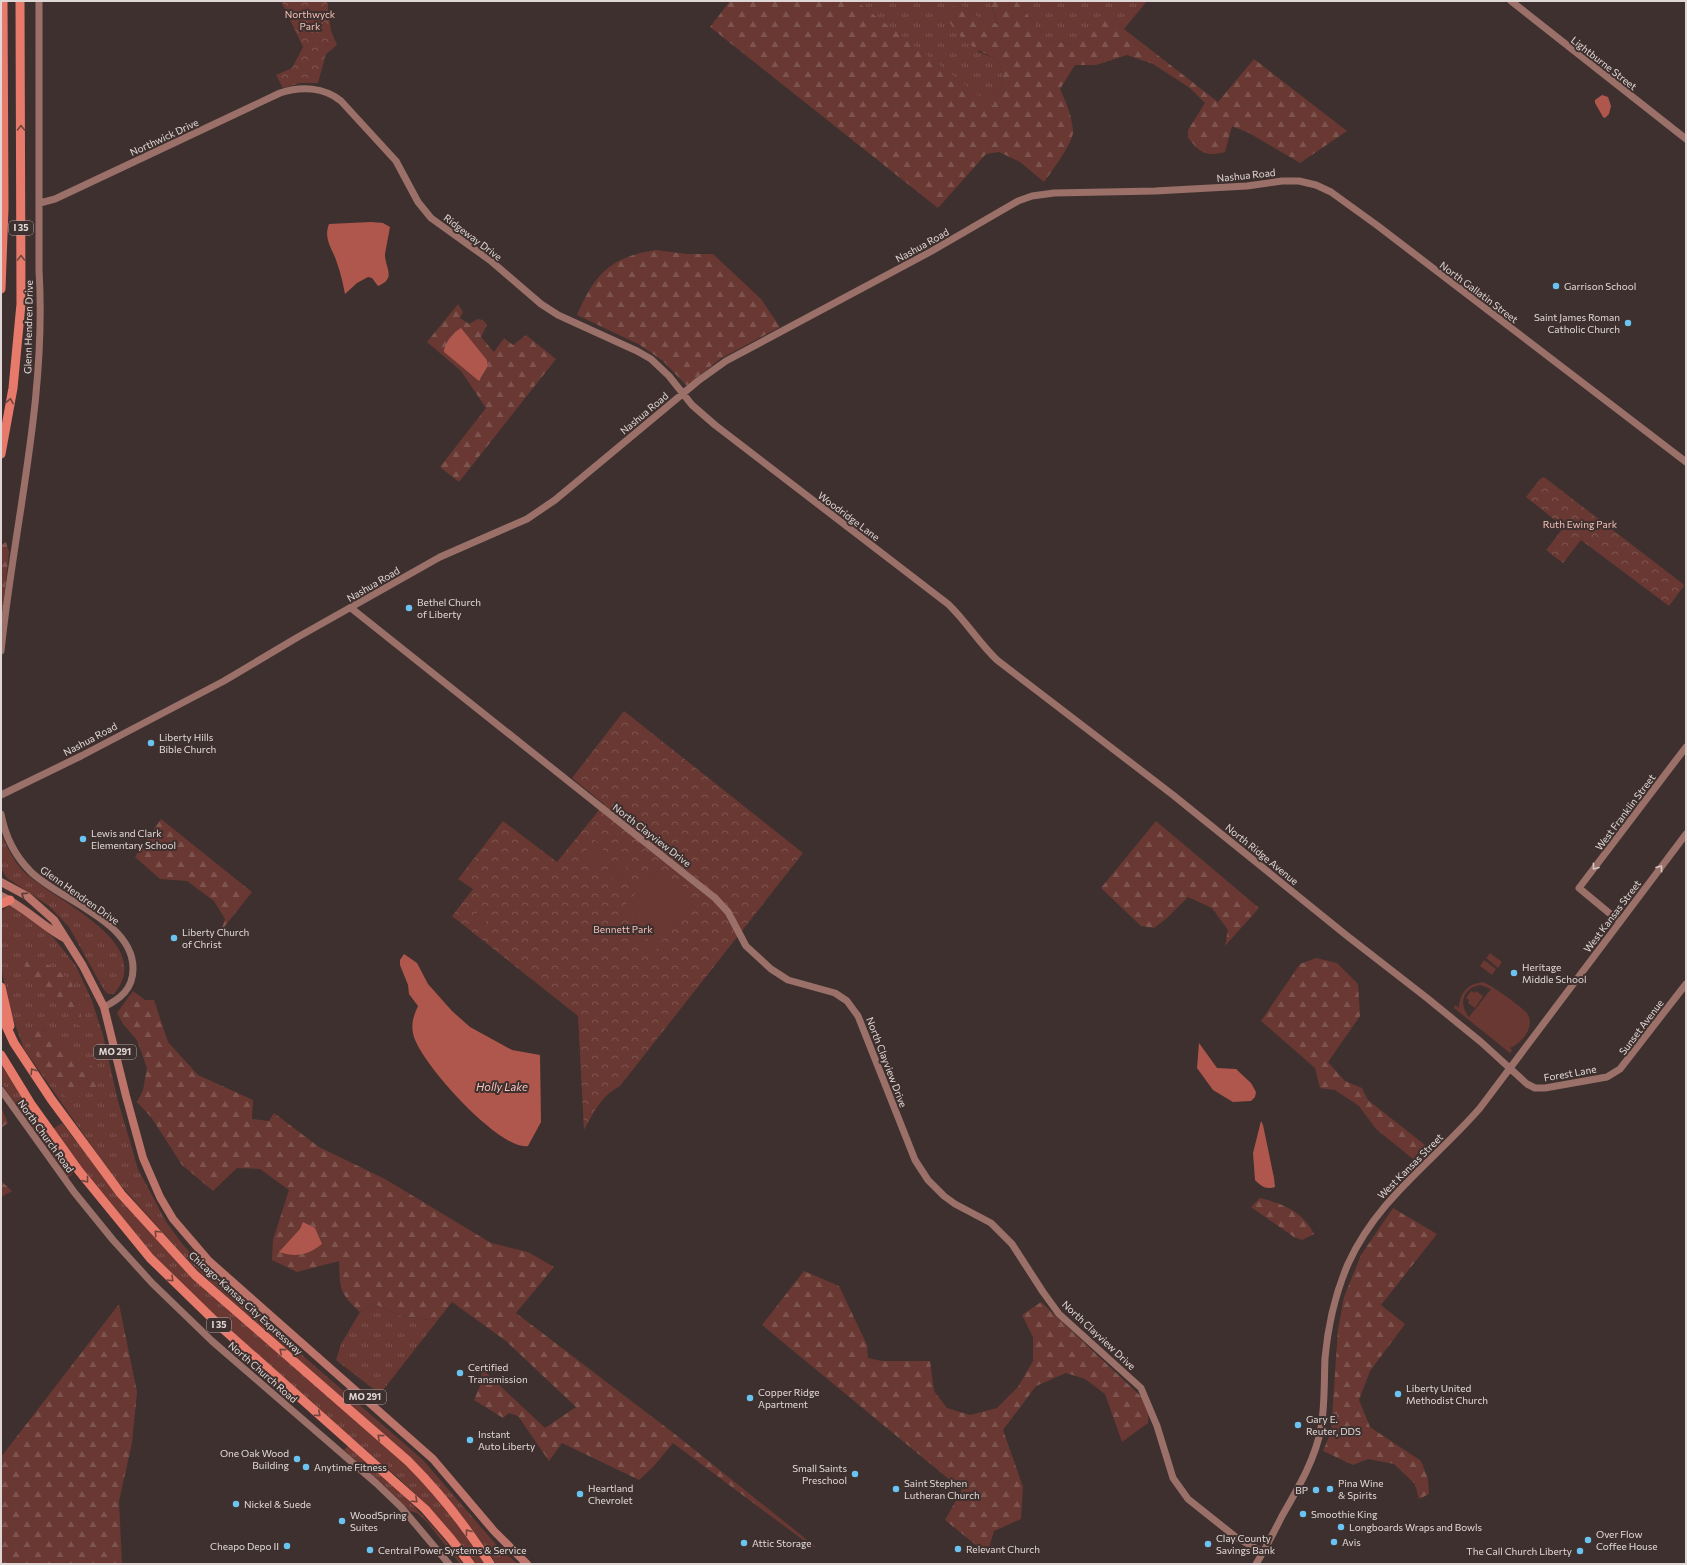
<svg xmlns="http://www.w3.org/2000/svg" width="1687" height="1565" font-family="Commissioner,sans-serif">
<style>
.grass{fill:url(#grass-tufts);fill-rule:evenodd}
.forest{fill:url(#forest-firs);fill-rule:evenodd}
.park{fill:url(#park-crowns)}
.pitch{fill:#693832;fill-rule:evenodd}
.water{fill:#af574c}
.lines{fill:none;stroke-linecap:round;stroke-linejoin:round}
.secondary{stroke:#9b7069;stroke-width:7}
.primary{stroke:#bc746a;stroke-width:8}
.highway{stroke:#e87a6b;stroke-width:9}
.oneway{stroke:#714640}
.oneway2{stroke:#d6c8c6}
.oneway3{stroke:#573e3a}
.poi-dot{fill:#6bc3f2;stroke:#3e302e;stroke-width:1.5}
.labels{text-anchor:middle;stroke-width:4;stroke-linejoin:round;paint-order:stroke}
.shield{fill:#3e302e;stroke:#afa6a4;stroke-width:1}
.shield-label{font-size:9px;font-weight:bold;fill:#e0d8d6}
.park-label{font-size:10px;fill:#f3c1b9;stroke:#3e302e}
.street-label{font-size:10px;fill:#e0d8d6;stroke:#3e302e}
.poi-label{font-size:10px;fill:#e0d8d6;stroke:#3e302e;text-anchor:start}
.water-label{font-size:11px;font-style:italic;fill:#fac7bf;stroke:#3e302e}
</style>
<defs>
<pattern id="grass-tufts" width="24" height="20" patternUnits="userSpaceOnUse"><rect width="24" height="20" fill="#693832"/><path d="M3 7l-1-3M5 7V3M7 7l1-3M15 17l-1-3M17 17v-4M19 17l1-3" fill="none" stroke="#7e544f"/></pattern>
<pattern id="forest-firs" width="22" height="20" patternUnits="userSpaceOnUse"><rect width="22" height="20" fill="#693832"/><path d="M5 1l3.5 6h-7zM16 11l3.5 6h-7z" fill="#7e544f"/></pattern>
<pattern id="park-crowns" width="20" height="18" patternUnits="userSpaceOnUse"><rect width="20" height="18" fill="#693832"/><path d="M2 6a3 3 0 1 1 6 0M12 15a3 3 0 1 1 6 0" fill="none" stroke="#7e544f"/></pattern>
</defs>
<rect width="100%" height="100%" fill="#3e302e"/>
<!-- grass -->
<path class="grass" d="M 856,1 L 990,1 L 998,25 L 982,20 L 958,3 L 979,52 L 999,60 L 1003,79 L 993,107 Z
M 1016,1 L 1147,1 L 1124,29 L 1106,10 L 1074,44 L 1049,41 Z
M 1,833 C 6,846 13,859 22,870 C 51,900 158,941 114,994 L 108,994 L 104,990 L 69,927 L 49,906 L 7,878 L 2,870 Z
M 10,905 L 15,906 L 27,914 L 53,937 L 76,966 L 92,1001 L 103,1035 L 118,1101 L 138,1169 L 165,1220 L 183,1245 L 218,1282 L 423,1460 L 499,1548 L 518,1564 L 496,1564 C 473,1528 446,1494 416,1463 L 204,1276 L 182,1254 L 114,1178 L 24,1049 L 11,1013 L 1,968 L 1,911 ZM 43,1028 L 78,1059 L 93,1067 L 92,1089 L 80,1090 Z
M 1,1065 L 73,1173 L 68,1178 L 1,1083 Z
M 62,1123 L 108,1183 L 161,1244 L 414,1472 L 447,1510 L 485,1564 L 474,1564 L 416,1495 L 396,1476 L 246,1346 L 159,1262 L 98,1190 L 53,1129 Z
M 373,1303 L 400,1316 L 437,1321 L 380,1394 L 336,1360 L 341,1344 L 360,1312 Z
M 348,1446 C 392,1483 429,1518 463,1564 L 460,1564 L 427,1522 L 417,1513 L 410,1511 L 383,1484 L 344,1450 Z"/>
<!-- forest -->
<path class="forest" d="M 730,1 L 856,1 L 993,106 L 1003,79 L 999,60 C 973,49 958,39 944,13 L 958,3 L 982,20 L 998,24 L 990,1 L 1016,1 L 1049,41 L 1074,44 L 1106,9 L 1124,29 L 1218,102 L 1254,59 L 1347,131 L 1300,163 L 1249,133 L 1232,126 L 1225,152 C 1205,157 1201,153 1188,138 L 1188,130 L 1205,103 L 1190,88 L 1153,64 L 1127,55 L 1096,65 L 1075,65 L 1060,89 C 1066,102 1072,116 1073,131 C 1074,142 1051,172 1044,182 L 1020,162 L 999,152 L 986,154 L 938,208 L 710,27 Z
M 656,250 L 686,254 L 713,254 L 761,299 L 780,327 L 720,359 L 687,386 L 663,361 L 640,345 L 577,315 C 595,274 610,257 656,250 Z
M 458,304 L 463,312 L 460,318 L 469,324 L 478,319 L 483,320 L 487,325 L 481,337 L 494,352 L 504,338 L 513,345 L 526,335 L 556,359 L 459,482 L 440,467 L 486,408 L 461,371 L 427,342 ZM 461,329 L 487,360 L 488,366 L 481,379 L 444,352 Z
M 6,542 L 9,552 L 1,626 L 1,545 Z
M 161,819 L 252,892 L 221,931 L 225,919 L 214,901 L 187,881 L 160,879 L 135,857 Z
M 1156,821 L 1259,908 L 1225,946 L 1228,930 L 1212,908 L 1188,897 L 1167,918 L 1154,928 L 1141,926 L 1101,888 Z
M 25,950 L 70,979 L 80,1006 L 82,1027 L 76,1024 L 64,1010 L 57,996 L 41,989 L 27,979 L 22,952 Z
M 1316,958 L 1337,963 L 1358,984 L 1360,1016 L 1328,1062 L 1345,1081 L 1362,1088 L 1368,1100 L 1425,1145 L 1413,1159 L 1376,1129 L 1359,1106 L 1335,1090 L 1320,1088 L 1315,1068 L 1261,1021 L 1300,964 Z
M 133,991 L 145,1000 L 154,1000 L 168,1042 L 198,1075 L 253,1100 L 252,1119 L 269,1121 L 274,1113 L 319,1147 L 385,1179 L 491,1243 L 528,1252 L 554,1267 L 516,1313 L 676,1435 L 816,1547 L 811,1546 L 673,1443 L 653,1467 L 639,1480 L 562,1443 L 549,1461 L 518,1416 L 509,1413 L 503,1418 L 474,1400 L 482,1381 L 481,1368 L 545,1428 L 576,1407 L 506,1341 L 452,1302 L 437,1321 L 400,1316 L 373,1303 L 360,1312 C 339,1292 340,1290 339,1261 L 297,1272 L 272,1260 L 273,1240 L 289,1190 L 260,1169 L 237,1168 L 213,1191 L 182,1165 L 151,1117 L 137,1102 L 143,1090 L 147,1068 L 137,1040 L 123,1024 L 117,1013 Z
M 35,1025 C 55,1033 73,1055 93,1067 L 96,1078 L 96,1090 L 80,1090 L 79,1098 L 71,1102 C 52,1084 40,1061 26,1038 Z
M 1,1107 L 8,1123 L 1,1128 Z
M 1,1181 L 12,1191 L 1,1197 Z
M 1260,1198 C 1284,1204 1303,1212 1314,1234 L 1302,1240 L 1294,1237 L 1251,1207 Z
M 1393,1208 L 1437,1234 L 1381,1305 L 1405,1324 L 1370,1371 L 1359,1400 L 1370,1427 L 1421,1461 L 1428,1479 L 1429,1494 L 1419,1499 L 1415,1484 L 1394,1464 L 1368,1459 L 1353,1465 L 1323,1451 L 1331,1432 L 1338,1329 L 1344,1297 L 1361,1255 Z
M 804,1271 L 839,1286 L 867,1345 L 868,1358 L 882,1361 L 930,1361 L 934,1391 L 947,1408 L 970,1415 L 997,1408 L 1018,1387 L 1033,1361 L 1033,1337 L 1022,1315 L 1041,1302 L 1149,1404 L 1148,1423 L 1122,1442 L 1105,1394 L 1085,1379 L 1066,1373 L 1036,1386 L 1003,1430 L 1023,1487 L 1021,1519 L 994,1531 L 987,1554 L 945,1520 L 962,1490 L 762,1325 Z
M 119,1304 L 137,1392 L 132,1443 L 119,1501 L 122,1564 L 1,1564 L 1,1457 Z"/>
<!-- park -->
<path class="park" d="M 281,1 L 327,1 L 331,31 L 337,45 L 326,54 L 318,83 L 300,83 L 283,88 L 276,75 L 292,68 L 303,47 Z
M 1544,477 L 1683,584 L 1684,586 L 1669,606 L 1581,540 L 1563,563 L 1546,550 L 1564,527 L 1526,497 L 1540,479 Z
M 624,711 L 803,853 L 620,1086 C 601,1096 594,1112 584,1130 L 578,1016 L 452,916 L 473,889 L 458,879 L 503,821 L 557,862 L 604,804 L 572,778 Z"/>
<!-- pitch -->
<path class="pitch" d="M 1594,516 L 1609,528 L 1602,537 L 1587,525 Z
M 600,834 L 611,844 L 607,849 L 595,840 Z
M 594,842 L 605,851 L 601,857 L 589,847 Z
M 588,849 L 600,858 L 595,864 L 583,854 Z
M 622,852 L 633,862 L 629,868 L 617,858 Z
M 616,859 L 628,869 L 623,875 L 611,865 Z
M 610,867 L 622,876 L 617,882 L 605,872 Z
M 656,871 L 685,888 L 695,901 L 661,942 L 624,906 Z
M 478,911 L 488,919 L 483,925 L 473,917 Z
M 641,936 L 657,948 L 651,956 L 635,944 Z
M 1490,953 L 1502,962 L 1498,968 L 1486,958 Z
M 1484,960 L 1496,969 L 1492,975 L 1480,966 Z
M 1478,983 C 1482,982 1484,982 1487,984 C 1494,987 1523,1008 1527,1013 C 1536,1027 1522,1043 1510,1048 L 1512,1050 L 1510,1053 L 1454,1008 L 1455,1005 L 1459,1008 C 1459,996 1466,985 1478,983 ZM 1480,985 L 1491,989 L 1469,1017 C 1458,1004 1463,988 1480,985 Z
M 1471,991 L 1475,993 L 1476,991 L 1483,996 L 1475,1008 L 1468,1003 L 1469,1000 L 1466,998 Z"/>
<!-- water -->
<path class="water" d="M 1602,95 L 1608,97 L 1611,106 L 1609,114 L 1605,118 L 1603,117 L 1595,103 L 1595,100 Z
M 371,222 L 383,223 L 390,227 C 389,233 385,253 385,256 C 386,269 396,279 378,286 L 372,278 L 368,277 L 357,283 L 345,294 C 343,284 341,274 337,263 C 333,249 323,240 329,224 Z
M 461,328 L 487,360 L 488,366 L 479,381 L 444,352 C 444,343 453,333 461,328 Z
M 404,954 L 417,963 L 428,984 L 452,1011 L 470,1027 L 512,1050 L 540,1055 L 541,1122 L 528,1146 C 501,1152 417,1060 413,1033 C 411,1023 414,1015 418,1006 L 409,994 L 408,985 L 400,965 L 400,960 Z
M 1199,1043 L 1217,1068 L 1236,1069 L 1251,1083 L 1256,1092 L 1255,1097 L 1251,1101 L 1233,1102 L 1213,1090 L 1197,1068 Z
M 1261,1121 L 1263,1125 L 1274,1178 L 1275,1187 C 1266,1190 1261,1186 1255,1180 L 1253,1153 Z
M 303,1222 L 315,1228 L 322,1244 C 308,1255 296,1258 279,1252 L 300,1229 Z"/>
<g class="lines">
<!-- secondary -->
<path class="secondary" d="M 1511,1 L 1686,139
M 40,203 L 55,199 L 106,175 L 280,93 C 301,86 324,87 341,101 L 396,161 L 418,202 L 431,218 L 491,261 L 541,304 L 558,315 L 637,351 L 651,359 L 669,376 L 692,405 L 715,425 L 948,604 C 966,621 979,643 997,660 L 1173,795 L 1346,935 L 1427,998 L 1481,1042 L 1527,1084 L 1535,1088 L 1545,1088 L 1607,1077 L 1620,1069 L 1686,984
M 351,608 L 715,898 L 728,912 L 746,946 L 771,969 L 788,980 L 835,993 L 847,1001 L 858,1016 L 915,1160 L 928,1180 L 944,1196 L 955,1204 L 991,1223 L 1012,1244 L 1043,1292 L 1059,1314 L 1141,1388 L 1157,1426 L 1173,1478 L 1188,1499 L 1237,1538 L 1263,1552
M 1,651 C 14,524 47,399 39,270 L 39,1
M 1,795 L 81,756 L 224,681 L 298,637 L 440,557 L 527,519 L 555,500 L 698,381 L 726,361 L 930,252 L 1018,201 L 1032,196 L 1054,193 L 1155,191 L 1247,186 L 1282,181 L 1299,181 L 1316,185 L 1331,192 L 1378,226 L 1686,462
M 1,814 C 5,836 15,856 31,872 C 60,900 134,922 133,969 C 133,989 120,999 104,1007
M 1620,922 L 1579,888 L 1686,747
M 1,1090 L 74,1192 L 113,1240 L 152,1283 L 212,1341 L 376,1483 L 401,1507 L 449,1564
M 1256,1564 C 1266,1548 1274,1532 1282,1516 C 1298,1488 1315,1460 1321,1428 C 1325,1405 1324,1381 1325,1358 C 1328,1326 1335,1294 1348,1264 C 1378,1198 1433,1162 1480,1108 L 1686,834"/>
<!-- primary -->
<path class="primary" d="M 1,882 L 27,896 L 54,920 L 83,966 L 104,1007 L 126,1096 L 143,1158 L 160,1197 L 173,1219 L 209,1261 L 433,1459 L 494,1531 L 527,1564
M 1,896 C 25,907 43,927 66,939"/>
<!-- highway -->
<path class="highway" d="M 1,289 L 4,208 L 3,1
M 1,454 L 13,388 L 21,304 L 20,1
M 1,904 L 10,900
M 1,987 L 10,1026
M 1,1015 L 14,1043 L 51,1099 L 121,1194 L 195,1275 L 408,1461 C 439,1492 466,1526 490,1564
M 1,1055 L 31,1104 L 79,1171 L 150,1258 L 223,1329 L 425,1509 L 451,1539 L 470,1564"/>
</g>
<!-- one-way arrows -->
<defs><path id="oneway-chevron" d="M-2-3.5L2.5 0L-2 3.5" fill="none" stroke-width="1.6" stroke-linecap="round" stroke-linejoin="round"/></defs>
<g class="oneway">
<use href="#oneway-chevron" transform="translate(21 128) rotate(-90)"/>
<use href="#oneway-chevron" transform="translate(21 258) rotate(-90)"/>
<use href="#oneway-chevron" transform="translate(10 401) rotate(-80)"/>
<use href="#oneway-chevron" transform="translate(33 1071) rotate(-123)"/>
<use href="#oneway-chevron" transform="translate(86 1180) rotate(51)"/>
<use href="#oneway-chevron" transform="translate(157 1233) rotate(-133)"/>
<use href="#oneway-chevron" transform="translate(171 1279) rotate(44)"/>
<use href="#oneway-chevron" transform="translate(282 1351) rotate(-139)"/>
<use href="#oneway-chevron" transform="translate(318 1414) rotate(42)"/>
<use href="#oneway-chevron" transform="translate(380 1437) rotate(-139)"/>
<use href="#oneway-chevron" transform="translate(415 1500) rotate(42)"/>
<use href="#oneway-chevron" transform="translate(468 1532) rotate(-126)"/>
</g>
<g class="oneway2">
<use href="#oneway-chevron" transform="translate(1595 867) rotate(127)"/>
<use href="#oneway-chevron" transform="translate(1660 868) rotate(-53)"/>
</g>
<use class="oneway3" href="#oneway-chevron" transform="translate(24 895) rotate(-146)"/>
<!-- markers -->
<g class="poi-dot">
<circle cx="1556" cy="286" r="4"/>
<circle cx="1628" cy="323" r="4"/>
<circle cx="409" cy="608" r="4"/>
<circle cx="151" cy="743" r="4"/>
<circle cx="83" cy="839" r="4"/>
<circle cx="174" cy="938" r="4"/>
<circle cx="1514" cy="973" r="4"/>
<circle cx="460" cy="1373" r="4"/>
<circle cx="1398" cy="1394" r="4"/>
<circle cx="750" cy="1398" r="4"/>
<circle cx="1298" cy="1425" r="4"/>
<circle cx="470" cy="1440" r="4"/>
<circle cx="297" cy="1459" r="4"/>
<circle cx="306" cy="1467" r="4"/>
<circle cx="855" cy="1474" r="4"/>
<circle cx="896" cy="1489" r="4"/>
<circle cx="1330" cy="1489" r="4"/>
<circle cx="1316" cy="1490" r="4"/>
<circle cx="580" cy="1494" r="4"/>
<circle cx="236" cy="1504" r="4"/>
<circle cx="1303" cy="1514" r="4"/>
<circle cx="342" cy="1521" r="4"/>
<circle cx="1341" cy="1527" r="4"/>
<circle cx="1588" cy="1540" r="4"/>
<circle cx="1334" cy="1542" r="4"/>
<circle cx="744" cy="1543" r="4"/>
<circle cx="1208" cy="1544" r="4"/>
<circle cx="287" cy="1546" r="4"/>
<circle cx="958" cy="1549" r="4"/>
<circle cx="370" cy="1550" r="4"/>
<circle cx="1580" cy="1551" r="4"/>
</g>
<g class="labels">
<!-- shield labels -->
<g class="shield">
<rect x="9" y="221" width="24" height="14" rx="3"/>
<rect x="94" y="1045" width="42" height="14" rx="3"/>
<rect x="207" y="1318" width="24" height="14" rx="3"/>
<rect x="344" y="1390" width="42" height="14" rx="3"/>
</g>
<g class="shield-label">
<text x="21" y="231">I 35</text>
<text x="115" y="1055">MO 291</text>
<text x="219" y="1328">I 35</text>
<text x="365" y="1400">MO 291</text>
</g>
<!-- park labels -->
<g class="park-label">
<text x="310" y="18">Northwyck<tspan x="310" dy="12">Park</tspan></text>
<text x="1580" y="528">Ruth Ewing Park</text>
<text x="623" y="933">Bennett Park</text>
</g>
<!-- street labels -->
<g class="street-label">
<text transform="translate(1604 63) rotate(38)" y="4">Lightburne Street</text>
<text transform="translate(164 137) rotate(-25)" y="4">Northwick Drive</text>
<text transform="translate(1246 175) rotate(-6)" y="4">Nashua Road</text>
<text transform="translate(473 237) rotate(37)" y="4">Ridgeway Drive</text>
<text transform="translate(922 245) rotate(-29)" y="4">Nashua Road</text>
<text transform="translate(1479 292) rotate(37)" y="4">North Gallatin Street</text>
<text transform="translate(28 327) rotate(-89)" y="4">Glenn Hendren Drive</text>
<text transform="translate(644 413) rotate(-40)" y="4">Nashua Road</text>
<text transform="translate(849 516) rotate(37)" y="4">Woodridge Lane</text>
<text transform="translate(373 584) rotate(-30)" y="4">Nashua Road</text>
<text transform="translate(90 739) rotate(-28)" y="4">Nashua Road</text>
<text transform="translate(1625 812) rotate(-53)" y="4">West Franklin Street</text>
<text transform="translate(652 835) rotate(38)" y="4">North Clayview Drive</text>
<text transform="translate(1262 854) rotate(39)" y="4">North Ridge Avenue</text>
<text transform="translate(80 895) rotate(35)" y="4">Glenn Hendren Drive</text>
<text transform="translate(1612 916) rotate(-53)" y="4">West Kansas Street</text>
<text transform="translate(1641 1027) rotate(-53)" y="4">Sunset Avenue</text>
<text transform="translate(887 1062) rotate(69)" y="4">North Clayview Drive</text>
<text transform="translate(1570 1073) rotate(-10)" y="4">Forest Lane</text>
<text transform="translate(46 1136) rotate(54)" y="4">North Church Road</text>
<text transform="translate(1410 1166) rotate(-45)" y="4">West Kansas Street</text>
<text transform="translate(246 1303) rotate(42)" y="4">Chicago-Kansas City Expressway</text>
<text transform="translate(1099 1335) rotate(43)" y="4">North Clayview Drive</text>
<text transform="translate(263 1372) rotate(41)" y="4">North Church Road</text>
</g>
<!-- poi labels -->
<g class="poi-label">
<text x="1564" y="290">Garrison School</text>
<text x="1620" y="321" text-anchor="end">Saint James Roman<tspan x="1620" dy="12">Catholic Church</tspan></text>
<text x="417" y="606">Bethel Church<tspan x="417" dy="12">of Liberty</tspan></text>
<text x="159" y="741">Liberty Hills<tspan x="159" dy="12">Bible Church</tspan></text>
<text x="91" y="837">Lewis and Clark<tspan x="91" dy="12">Elementary School</tspan></text>
<text x="182" y="936">Liberty Church<tspan x="182" dy="12">of Christ</tspan></text>
<text x="1522" y="971">Heritage<tspan x="1522" dy="12">Middle School</tspan></text>
<text x="468" y="1371">Certified<tspan x="468" dy="12">Transmission</tspan></text>
<text x="1406" y="1392">Liberty United<tspan x="1406" dy="12">Methodist Church</tspan></text>
<text x="758" y="1396">Copper Ridge<tspan x="758" dy="12">Apartment</tspan></text>
<text x="1306" y="1423">Gary E.<tspan x="1306" dy="12">Reuter, DDS</tspan></text>
<text x="478" y="1438">Instant<tspan x="478" dy="12">Auto Liberty</tspan></text>
<text x="289" y="1457" text-anchor="end">One Oak Wood<tspan x="289" dy="12">Building</tspan></text>
<text x="314" y="1471">Anytime Fitness</text>
<text x="847" y="1472" text-anchor="end">Small Saints<tspan x="847" dy="12">Preschool</tspan></text>
<text x="904" y="1487">Saint Stephen<tspan x="904" dy="12">Lutheran Church</tspan></text>
<text x="1338" y="1487">Pina Wine<tspan x="1338" dy="12">&amp; Spirits</tspan></text>
<text x="588" y="1492">Heartland<tspan x="588" dy="12">Chevrolet</tspan></text>
<text x="1308" y="1494" text-anchor="end">BP</text>
<text x="244" y="1508">Nickel &amp; Suede</text>
<text x="1311" y="1518">Smoothie King</text>
<text x="350" y="1519">WoodSpring<tspan x="350" dy="12">Suites</tspan></text>
<text x="1349" y="1531">Longboards Wraps and Bowls</text>
<text x="1596" y="1538">Over Flow<tspan x="1596" dy="12">Coffee House</tspan></text>
<text x="1216" y="1542">Clay County<tspan x="1216" dy="12">Savings Bank</tspan></text>
<text x="1342" y="1546">Avis</text>
<text x="752" y="1547">Attic Storage</text>
<text x="279" y="1550" text-anchor="end">Cheapo Depo II</text>
<text x="966" y="1553">Relevant Church</text>
<text x="378" y="1554">Central Power Systems &amp; Service</text>
<text x="1572" y="1555" text-anchor="end">The Call Church Liberty</text>
</g>
<!-- water labels -->
<g class="water-label">
<text x="502" y="1091">Holly Lake</text>
</g>
</g>
<!-- border -->
<rect width="1687" height="1565" fill="none" stroke="#e0d8d6" stroke-width="4"/>
</svg>
